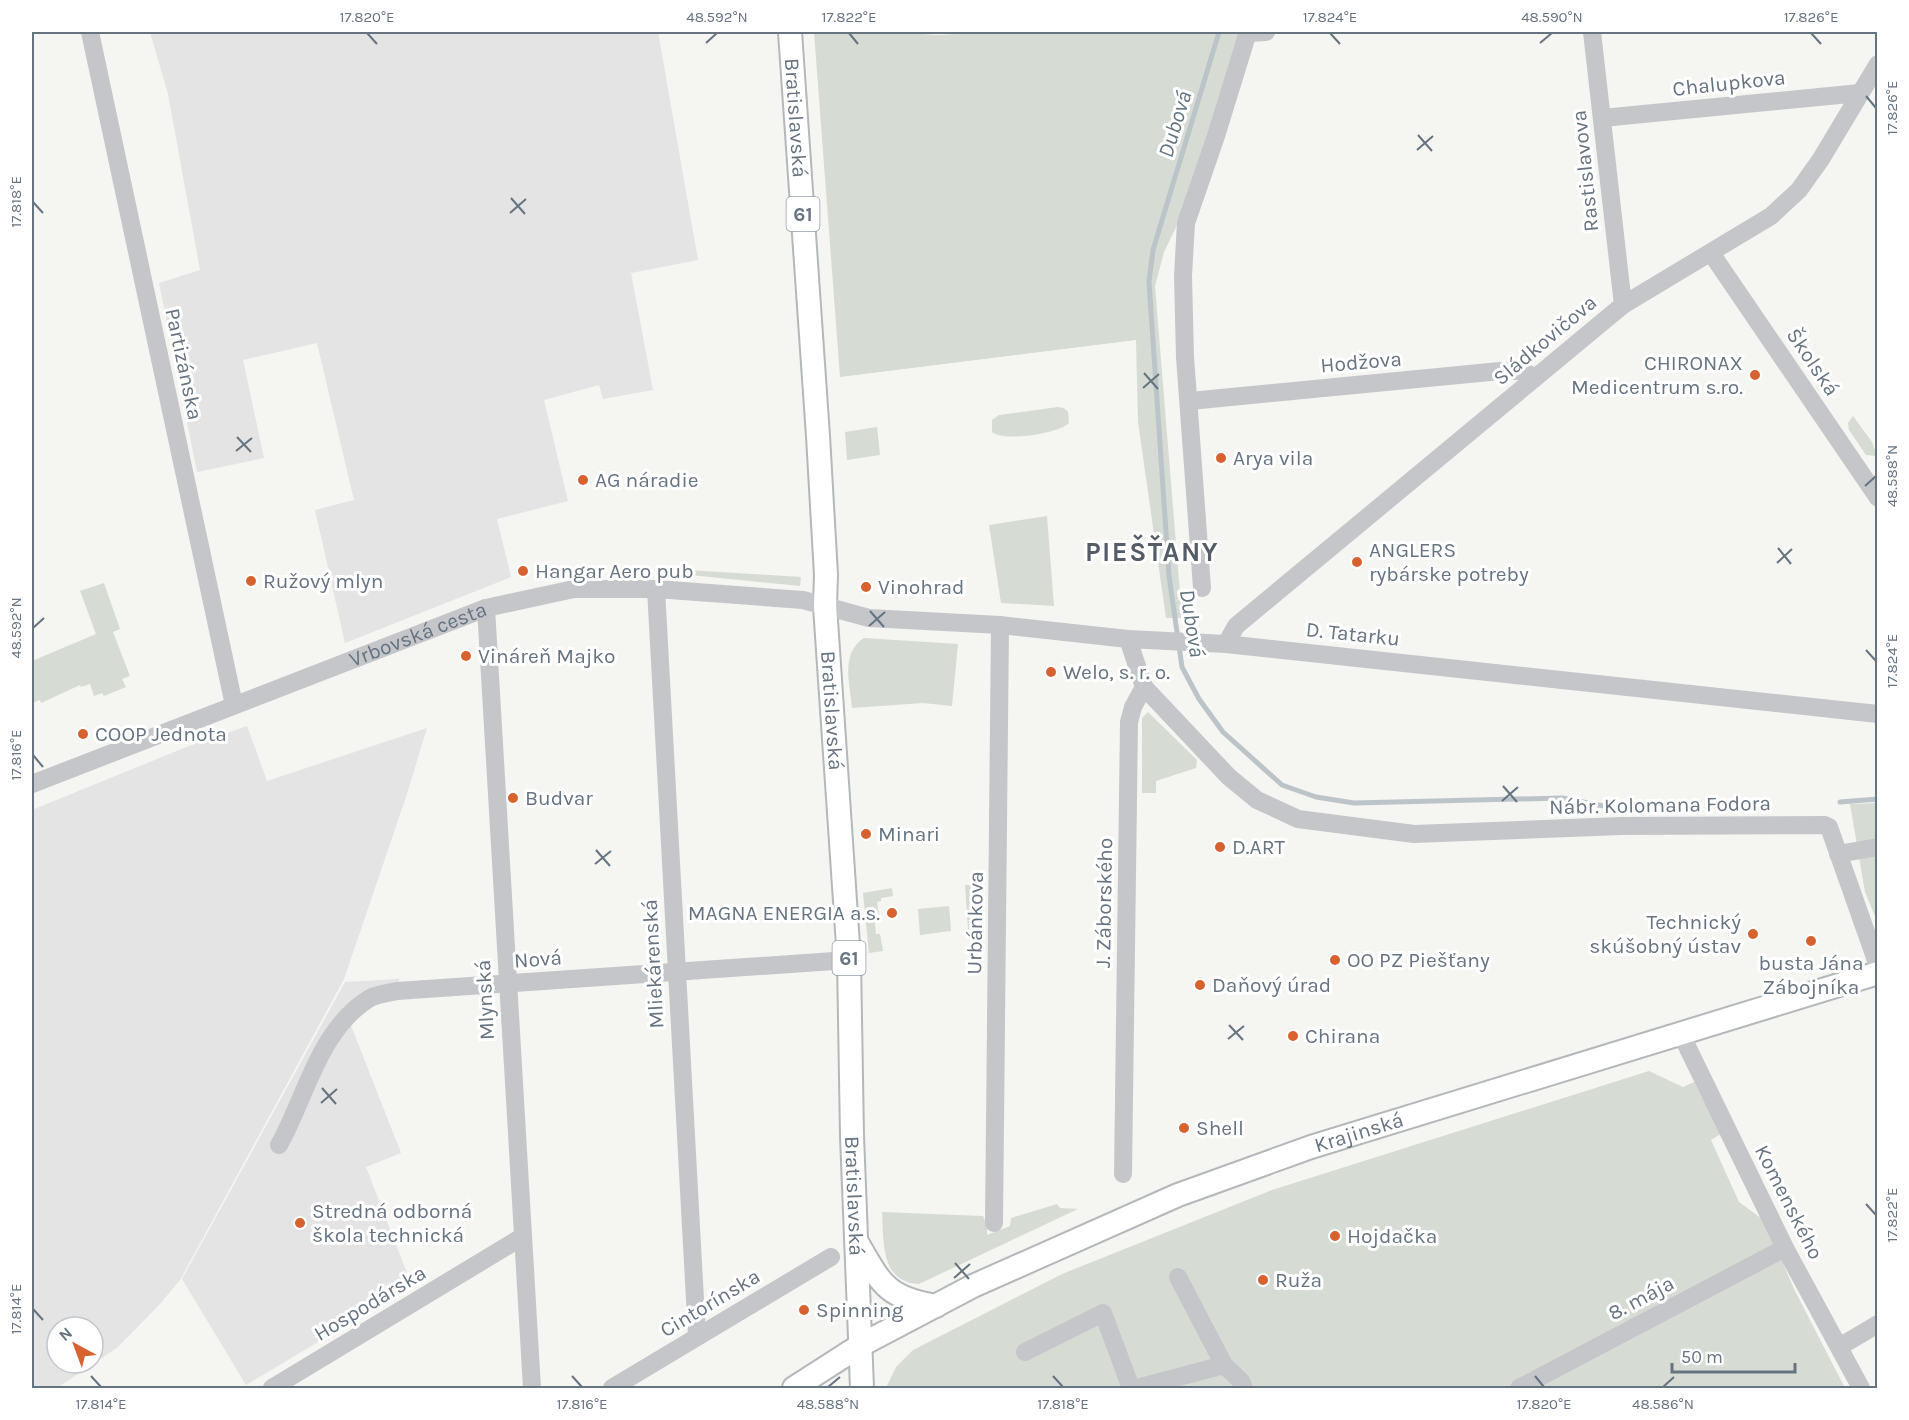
<svg xmlns="http://www.w3.org/2000/svg" width="1909" height="1420" font-family="Karla,sans-serif">
<style>
.built{fill:#e3e4e3;fill-rule:evenodd}
.green{fill:#d6dcd3}
.lines{fill:none;stroke-linecap:round;stroke-linejoin:round}
.stream{stroke:#bbc4c9;stroke-width:5}
.major-casing{stroke:#b4b8bb;stroke-width:26}
.minor{stroke:#c4c6ca;stroke-width:18}
.major{stroke:#fff;stroke-width:22}
.ticks{fill:none;stroke:#667381;stroke-width:2}
.poi-dot{fill:#d8622f;stroke:#fff;stroke-width:2}
.labels{text-anchor:middle;stroke-width:6;stroke-linejoin:round;paint-order:stroke}
.shield{fill:#fff;stroke:#949da7;stroke-width:1.5}
.shield-label{font-size:20px;font-weight:bold;fill:#667381}
.street-label{font-size:21px;fill:#667381;stroke:#fff}
.poi-label{font-size:21px;fill:#667381;stroke:#fff;text-anchor:start}
.water-label{font-size:22px;font-style:italic;fill:#62747e;stroke:#fff}
.district-label{font-size:27px;font-weight:bold;letter-spacing:1.5px;fill:#545d67;stroke:#fff}
.neatline{fill:none;stroke:#667381;stroke-width:2}
.ticks-label{font-size:15px;text-anchor:middle;fill:#667381}
</style>
<rect width="100%" height="100%" fill="#f5f5f2"/>
<!-- built -->
<path class="built" d="M 150,32 L 658,32 L 698,260 L 631,273 L 653,390 L 603,399 L 599,385 L 544,400 L 568,501 L 497,519 L 511,577 L 345,643 L 315,510 L 354,500 L 317,343 L 243,360 L 264,458 L 197,472 L 159,283 L 200,270 L 168,94 Z
M 247,726 L 267,781 L 427,728 L 406,797 L 344,979 L 180,1280 L 159,1305 L 118,1347 L 57,1388 L 32,1388 L 32,810 L 184,748 ZM 57,1327 L 93,1327 L 93,1363 L 57,1363 Z
M 399,979 L 401,998 L 384,1000 L 361,1013 L 350,1023 L 401,1153 L 366,1167 L 412,1286 L 246,1385 L 182,1279 L 345,982 Z"/>
<!-- green -->
<path class="green" d="M 814,32 L 893,32 L 938,35 L 993,32 L 1242,32 L 1182,215 L 1164,252 L 1155,286 L 1182,618 L 1166,618 L 1138,422 L 1136,340 L 840,377 Z
M 1058,407 L 1064,408 L 1068,412 L 1069,423 C 1058,434 1003,442 992,432 L 992,420 L 999,415 Z
M 1853,416 L 1872,442 L 1877,456 L 1866,455 L 1849,430 L 1848,423 Z
M 877,427 L 880,455 L 847,460 L 845,432 Z
M 1047,516 L 1054,606 L 1001,603 L 989,525 Z
M 671,569 L 801,577 L 800,586 L 680,574 Z
M 104,583 L 120,629 L 113,632 L 130,676 L 122,679 L 126,687 L 104,696 L 102,693 L 94,696 L 90,684 L 81,687 L 80,685 L 41,703 L 40,700 L 32,703 L 32,661 L 96,634 L 80,591 Z
M 864,638 L 958,644 L 952,706 L 923,703 L 852,708 C 850,684 840,653 864,638 Z
M 1148,712 L 1197,760 L 1196,768 L 1156,781 L 1156,793 L 1142,793 L 1142,718 Z
M 1877,803 L 1877,921 L 1865,892 L 1850,804 Z
M 965,885 L 971,885 L 973,928 L 968,929 Z
M 892,888 L 893,896 L 881,898 L 881,901 L 877,902 L 879,914 L 874,915 L 876,934 L 880,934 L 883,951 L 869,953 L 863,893 Z
M 949,906 L 951,931 L 920,935 L 918,909 Z
M 1649,1071 L 1683,1087 L 1694,1082 L 1721,1134 L 1711,1140 L 1739,1202 L 1765,1221 L 1794,1289 L 1845,1388 L 886,1388 L 896,1367 L 913,1350 L 1062,1274 L 1272,1190 Z
M 1057,1204 L 1060,1208 L 1078,1209 L 919,1284 C 880,1282 884,1242 882,1212 L 983,1216 L 987,1225 L 987,1235 L 1010,1226 L 1011,1218 Z"/>
<g class="lines">
<!-- stream -->
<path class="stream" d="M 1219,32 L 1153,250 L 1149,282 L 1169,576 L 1182,667 L 1199,699 L 1223,732 L 1282,785 L 1316,797 L 1354,803 L 1562,798 L 1614,808
M 1840,802 L 1878,799"/>
<!-- major casing -->
<g class="major-casing">
<g id="major">
<path id="s2" d="M 790,32 L 818,436 L 826,575 L 825,606 L 849,960 L 852,1136 L 862,1388"/>
<path d="M 858,1244 C 881,1284 887,1298 936,1306"/>
<path id="s3" d="M 794,1388 L 861,1345 L 973,1286 L 1178,1195 L 1311,1147 L 1878,973"/>
</g>
</g>
<!-- minor -->
<g class="minor">
<path d="M 90,32 L 234,705"/>
<path d="M 1592,32 L 1623,305"/>
<path d="M 1248,33 L 1266,32"/>
<path d="M 1602,118 L 1860,93"/>
<path d="M 1711,253 L 1878,498"/>
<path d="M 1190,401 L 1500,371 L 1523,371 L 1535,378"/>
<path d="M 1202,588 L 1185,357 L 1183,276 L 1186,223 L 1216,136 L 1248,32"/>
<path d="M 656,589 L 697,1336"/>
<path d="M 486,608 L 532,1388"/>
<path d="M 1128,639 L 1144,687 L 1229,777 L 1257,800 L 1298,819 L 1414,834 L 1621,826 L 1825,825 L 1829,827 L 1878,966"/>
<path d="M 1226,644 L 1236,626 L 1623,305 L 1771,216 L 1799,190 L 1821,159 L 1878,64"/>
<path id="s1" d="M 32,784 L 486,608 L 574,589 L 656,589 L 803,600 L 869,618 L 1000,625 L 1128,639 L 1226,644 L 1878,714"/>
<path d="M 1838,854 L 1878,847"/>
<path d="M 1681,1034 L 1785,1248 L 1861,1388"/>
<path d="M 279,1145 C 306,1097 319,1029 370,998 C 378,994 389,993 397,991 L 849,960"/>
<path d="M 1123,1174 L 1129,722 L 1133,707 L 1144,687"/>
<path d="M 994,1223 L 1000,625"/>
<path d="M 1178,1277 L 1224,1365 L 1241,1381 L 1244,1388"/>
<path d="M 1839,1347 L 1878,1324"/>
<path d="M 1025,1352 L 1103,1313 L 1131,1388"/>
<path d="M 272,1388 L 522,1237"/>
<path d="M 612,1388 L 831,1257"/>
<path d="M 1137,1388 L 1224,1365"/>
<path d="M 1519,1388 L 1785,1248"/>
</g>
<!-- major -->
<use href="#major" class="major"/>
</g>
<!-- ticks -->
<path class="ticks" d="M 367,33 L 377,44M 849,33 L 858,44M 1330,33 L 1340,44M 1811,33 L 1821,44M 706,43 L 717,33M 1540,43 L 1552,33M 1866,96 L 1876,108M 1418,135 L 1432,151M 1417,150 L 1433,136M 511,198 L 525,214M 33,202 L 43,213M 510,213 L 526,199M 1144,373 L 1158,389M 1143,388 L 1159,374M 237,437 L 251,452M 236,451 L 252,438M 1865,486 L 1876,476M 1778,548 L 1791,564M 1777,563 L 1792,549M 870,611 L 884,627M 869,626 L 885,612M 33,628 L 44,618M 1866,650 L 1876,661M 33,755 L 43,767M 1503,786 L 1517,802M 1502,801 L 1518,787M 596,850 L 610,866M 595,864 L 611,851M 1229,1025 L 1243,1040M 1228,1039 L 1244,1026M 322,1088 L 336,1104M 321,1103 L 337,1089M 1866,1204 L 1876,1215M 955,1263 L 969,1279M 954,1278 L 970,1264M 33,1309 L 43,1320M 91,1376 L 101,1387M 572,1376 L 582,1387M 1053,1376 L 1063,1387M 1535,1376 L 1544,1387M 828,1387 L 840,1377M 1663,1387 L 1674,1377"/>
<!-- markers -->
<g class="poi-dot">
<circle cx="1755" cy="375" r="6"/>
<circle cx="1221" cy="458" r="6"/>
<circle cx="583" cy="480" r="6"/>
<circle cx="1357" cy="562" r="6"/>
<circle cx="523" cy="571" r="6"/>
<circle cx="251" cy="581" r="6"/>
<circle cx="866" cy="587" r="6"/>
<circle cx="466" cy="656" r="6"/>
<circle cx="1051" cy="672" r="6"/>
<circle cx="83" cy="734" r="6"/>
<circle cx="513" cy="798" r="6"/>
<circle cx="866" cy="834" r="6"/>
<circle cx="1220" cy="847" r="6"/>
<circle cx="892" cy="913" r="6"/>
<circle cx="1753" cy="934" r="6"/>
<circle cx="1811" cy="941" r="6"/>
<circle cx="1335" cy="960" r="6"/>
<circle cx="1200" cy="985" r="6"/>
<circle cx="1293" cy="1036" r="6"/>
<circle cx="1184" cy="1128" r="6"/>
<circle cx="300" cy="1223" r="6"/>
<circle cx="1335" cy="1236" r="6"/>
<circle cx="1263" cy="1280" r="6"/>
<circle cx="804" cy="1310" r="6"/>
</g>
<g class="labels">
<!-- shield labels -->
<g class="shield">
<rect x="786.5" y="197" width="33" height="34" rx="4.5"/>
<rect x="832.5" y="941" width="33" height="34" rx="4.5"/>
</g>
<g class="shield-label">
<text x="803" y="221">61</text>
<text x="849" y="965">61</text>
</g>
<!-- street labels -->
<g class="street-label">
<text transform="translate(1729 83) rotate(-6)" y="7">Chalupkova</text>
<text dy="7" stroke="none"><textPath href="#s2" startOffset="86">Bratislavská</textPath></text>
<text transform="translate(1585 171) rotate(-96)" y="7">Rastislavova</text>
<text transform="translate(1545 340) rotate(-40)" y="7">Sládkovičova</text>
<text transform="translate(1361 362) rotate(-5)" y="7">Hodžova</text>
<text transform="translate(1813 362) rotate(56)" y="7">Školská</text>
<text transform="translate(184 364) rotate(78)" y="7">Partizánska</text>
<text transform="translate(1353 634) rotate(6)" y="7">D. Tatarku</text>
<text dy="7" stroke="none"><textPath href="#s1" startOffset="414">Vrbovská cesta</textPath></text>
<text dy="7" stroke="none"><textPath href="#s2" startOffset="680">Bratislavská</textPath></text>
<text transform="translate(1660 805) rotate(-1)" y="7">Nábr. Kolomana Fodora</text>
<text transform="translate(1104 903) rotate(-89)" y="7">J. Záborského</text>
<text transform="translate(975 923) rotate(-89)" y="7">Urbánkova</text>
<text transform="translate(538 959) rotate(-4)" y="7">Nová</text>
<text transform="translate(653 964) rotate(-93)" y="7">Mliekárenská</text>
<text transform="translate(485 1000) rotate(-93)" y="7">Mlynská</text>
<text dy="7" stroke="none"><textPath href="#s3" startOffset="622">Krajinská</textPath></text>
<text dy="7" stroke="none"><textPath href="#s2" startOffset="1166">Bratislavská</textPath></text>
<text transform="translate(1789 1202) rotate(63)" y="7">Komenského</text>
<text transform="translate(1641 1298) rotate(-28)" y="7">8. mája</text>
<text transform="translate(370 1303) rotate(-31)" y="7">Hospodárska</text>
<text transform="translate(710 1303) rotate(-31)" y="7">Cintorínska</text>
</g>
<!-- poi labels -->
<g class="poi-label">
<text x="1743" y="370" text-anchor="end">CHIRONAX<tspan x="1743" dy="24">Medicentrum s.ro.</tspan></text>
<text x="1233" y="465">Arya vila</text>
<text x="595" y="487">AG náradie</text>
<text x="1369" y="557">ANGLERS<tspan x="1369" dy="24">rybárske potreby</tspan></text>
<text x="535" y="578">Hangar Aero pub</text>
<text x="263" y="588">Ružový mlyn</text>
<text x="878" y="594">Vinohrad</text>
<text x="478" y="663">Vináreň Majko</text>
<text x="1063" y="679">Welo, s. r. o.</text>
<text x="95" y="741">COOP Jednota</text>
<text x="525" y="805">Budvar</text>
<text x="878" y="841">Minari</text>
<text x="1232" y="854">D.ART</text>
<text x="880" y="920" text-anchor="end">MAGNA ENERGIA a.s.</text>
<text x="1741" y="929" text-anchor="end">Technický<tspan x="1741" dy="24">skúšobný ústav</tspan></text>
<text x="1347" y="967">OO PZ Piešťany</text>
<text x="1811" y="970" text-anchor="middle">busta Jána<tspan x="1811" dy="24">Zábojníka</tspan></text>
<text x="1212" y="992">Daňový úrad</text>
<text x="1305" y="1043">Chirana</text>
<text x="1196" y="1135">Shell</text>
<text x="312" y="1218">Stredná odborná<tspan x="312" dy="24">škola technická</tspan></text>
<text x="1347" y="1243">Hojdačka</text>
<text x="1275" y="1287">Ruža</text>
<text x="816" y="1317">Spinning</text>
</g>
<!-- water labels -->
<g class="water-label">
<text transform="translate(1174 124) rotate(-73)" y="8">Dubová</text>
<text transform="translate(1193 623) rotate(81)" y="8">Dubová</text>
</g>
<!-- district labels -->
<g class="district-label">
<text x="1152" y="561">PIEŠŤANY</text>
</g>
</g>
<!-- border -->
<rect width="1909" height="1420" fill="none" stroke="#ffffff" stroke-width="66"/>
<!-- north arrow -->
<g transform="translate(75 1345) rotate(319)"><circle r="28" fill="#ffffff" stroke="#c2c7cd" stroke-width="1.5"/>
<path d="M0-4.5L10 22L0 15L-10 22Z" fill="#d8622f"/>
<text y="-9" font-size="16" font-weight="bold" text-anchor="middle" fill="#667381">N</text>
</g>
<!-- scale -->
<path d="M1672 1363v9h123v-9" fill="none" stroke="#667381" stroke-width="3"/>
<text x="1681" y="1363" font-size="18" fill="#667381" stroke="#ffffff" stroke-width="4.5" paint-order="stroke">50 m</text>
<rect x="33" y="33" width="1843" height="1354" class="neatline"/>
<g class="ticks-label">
<text x="367" y="22">17.820°E</text>
<text x="717" y="22">48.592°N</text>
<text x="849" y="22">17.822°E</text>
<text x="1330" y="22">17.824°E</text>
<text x="1552" y="22">48.590°N</text>
<text x="1811" y="22">17.826°E</text>
<text transform="translate(1892 108) rotate(-90)" y="5">17.826°E</text>
<text transform="translate(16 202) rotate(-90)" y="5">17.818°E</text>
<text transform="translate(1892 476) rotate(-90)" y="5">48.588°N</text>
<text transform="translate(16 628) rotate(-90)" y="5">48.592°N</text>
<text transform="translate(1892 661) rotate(-90)" y="5">17.824°E</text>
<text transform="translate(16 755) rotate(-90)" y="5">17.816°E</text>
<text transform="translate(1892 1215) rotate(-90)" y="5">17.822°E</text>
<text transform="translate(16 1309) rotate(-90)" y="5">17.814°E</text>
<text x="101" y="1409">17.814°E</text>
<text x="582" y="1409">17.816°E</text>
<text x="828" y="1409">48.588°N</text>
<text x="1063" y="1409">17.818°E</text>
<text x="1544" y="1409">17.820°E</text>
<text x="1663" y="1409">48.586°N</text>
</g>
</svg>
